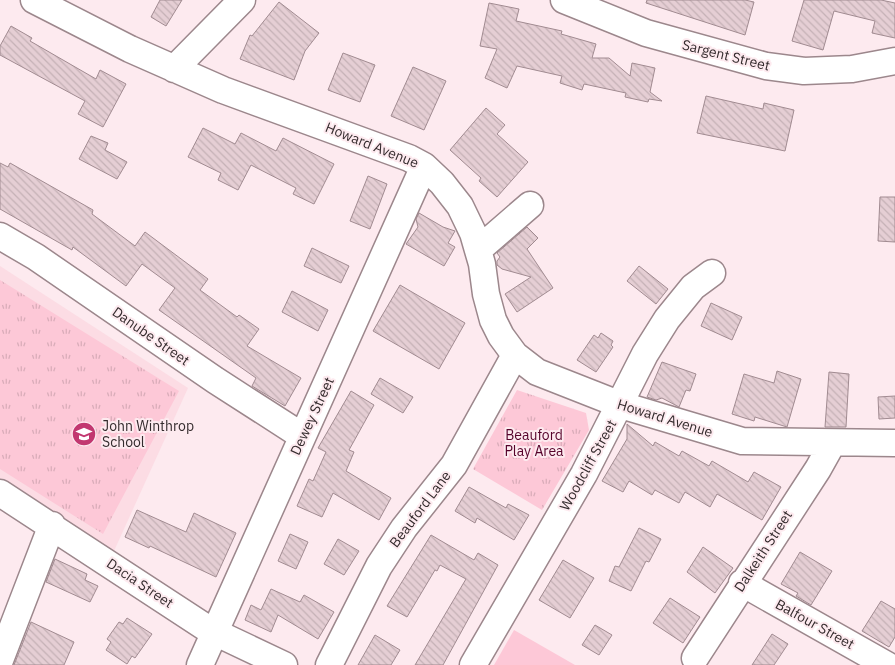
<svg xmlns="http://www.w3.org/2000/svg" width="895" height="665" font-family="'IBM Plex Sans',sans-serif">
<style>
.built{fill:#fcdce4}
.green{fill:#fdc8d7}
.park{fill:url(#park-tufts)}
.building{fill:url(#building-back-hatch);stroke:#a18b91}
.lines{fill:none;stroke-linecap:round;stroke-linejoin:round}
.minor-casing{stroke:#9c878c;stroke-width:29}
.minor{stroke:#fff;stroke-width:26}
.labels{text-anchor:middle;stroke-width:4;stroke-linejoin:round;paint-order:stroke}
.street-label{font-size:14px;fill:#342b2d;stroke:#fdeaef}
.poi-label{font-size:14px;fill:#342b2d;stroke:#fdeaef;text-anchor:start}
.park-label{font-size:14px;fill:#56032b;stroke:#fdeaef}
</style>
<defs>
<pattern id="park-tufts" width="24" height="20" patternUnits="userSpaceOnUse" patternTransform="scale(1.25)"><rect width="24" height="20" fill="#fdc8d7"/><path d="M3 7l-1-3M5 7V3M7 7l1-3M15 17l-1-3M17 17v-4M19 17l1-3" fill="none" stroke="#d9acb9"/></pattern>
<pattern id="building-back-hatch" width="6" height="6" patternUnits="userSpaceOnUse" patternTransform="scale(1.25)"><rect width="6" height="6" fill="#e5ced4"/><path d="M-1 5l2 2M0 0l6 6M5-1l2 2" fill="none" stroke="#c5b1b6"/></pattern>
</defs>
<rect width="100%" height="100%" fill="#fdeaef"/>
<!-- built -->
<path class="built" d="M 0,266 L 188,388 L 114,551 L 0,479 Z"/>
<!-- green -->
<path class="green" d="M 514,630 L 575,665 L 494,665 Z"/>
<!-- park -->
<path class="park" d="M 0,280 L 179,391 L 103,534 L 0,469 Z
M 517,390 L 586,413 L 589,430 L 542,510 L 473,469 Z"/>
<!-- building -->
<path class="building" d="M 160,0 L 182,0 L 166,26 L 151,17 Z
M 647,0 L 745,0 L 754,2 L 745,35 L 646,3 Z
M 804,0 L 881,0 L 895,3 L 895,38 L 872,33 L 875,21 L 834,11 L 823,50 L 792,41 Z
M 279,2 L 319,33 L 305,51 L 294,80 L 240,59 L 250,35 L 252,36 Z
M 489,3 L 519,9 L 516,21 L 562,31 L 561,34 L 596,44 L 592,58 L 609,58 L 630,76 L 632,63 L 655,68 L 650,92 L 662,101 L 649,99 L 648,102 L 625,97 L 626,93 L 584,84 L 582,90 L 560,83 L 562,76 L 517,66 L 507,88 L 485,78 L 497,49 L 480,46 Z
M 11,26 L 32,38 L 30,41 L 96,79 L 100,70 L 126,84 L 103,127 L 78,114 L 85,101 L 0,55 L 0,46 Z
M 343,53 L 375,65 L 360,102 L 328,90 Z
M 413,67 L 446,81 L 424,130 L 391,116 Z
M 706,96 L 763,109 L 764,103 L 794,110 L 785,151 L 697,133 Z
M 486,108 L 505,125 L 497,134 L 528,162 L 497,197 L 479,181 L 481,178 L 450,150 Z
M 203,128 L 235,144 L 241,133 L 276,151 L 283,138 L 334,164 L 314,204 L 293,194 L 296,188 L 251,165 L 238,190 L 218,180 L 221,173 L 188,157 Z
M 91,136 L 108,143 L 105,150 L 127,162 L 117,179 L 79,159 Z
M 0,163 L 8,167 L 10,163 L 93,210 L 92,214 L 135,246 L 145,232 L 208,279 L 200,290 L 237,317 L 239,315 L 259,329 L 247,346 L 301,378 L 285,406 L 252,386 L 256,378 L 159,310 L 175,288 L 142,264 L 126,286 L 73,247 L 72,250 L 0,209 Z
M 368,176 L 387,184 L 370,229 L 350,221 Z
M 880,197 L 895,197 L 895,242 L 878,241 Z
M 419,213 L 443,227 L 455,231 L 448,243 L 455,247 L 444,266 L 406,244 L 418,227 L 416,219 Z
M 527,227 L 538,238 L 527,249 L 553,288 L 517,312 L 505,294 L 531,277 L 502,269 L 497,265 L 497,261 L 500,257 L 497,253 Z
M 312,248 L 349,266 L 341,283 L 304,266 Z
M 639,266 L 668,289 L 656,304 L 627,281 Z
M 400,285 L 465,323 L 439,369 L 373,331 Z
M 292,291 L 328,310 L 318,331 L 282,312 Z
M 711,303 L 742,317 L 732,340 L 701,326 Z
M 601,333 L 613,341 L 611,345 L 613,347 L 596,372 L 577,360 L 594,335 L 598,338 Z
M 662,362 L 696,374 L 690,391 L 686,390 L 679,407 L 662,398 L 656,400 L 647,397 Z
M 777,371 L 801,379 L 787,427 L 755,417 L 754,421 L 732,414 L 744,374 L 774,383 Z
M 829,372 L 849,374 L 846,427 L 825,427 Z
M 380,378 L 413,397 L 403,413 L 371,394 Z
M 351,391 L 374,405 L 349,450 L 354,452 L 346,471 L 391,498 L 379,520 L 333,493 L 322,517 L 297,506 L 309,479 L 313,481 L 326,452 L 318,448 Z
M 895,396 L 895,418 L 879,419 L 878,397 Z
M 627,424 L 653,446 L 655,442 L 679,456 L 682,451 L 709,466 L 712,461 L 748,482 L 754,472 L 781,487 L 762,520 L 717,494 L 710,507 L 685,492 L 679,503 L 655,490 L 652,495 L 629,481 L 623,492 L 602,481 L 627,439 Z
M 469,487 L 506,508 L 508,504 L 529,515 L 514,540 L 477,518 L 475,523 L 455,511 Z
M 137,510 L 186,532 L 194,513 L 236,533 L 216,577 L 150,546 L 149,548 L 125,537 Z
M 639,528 L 661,539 L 649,562 L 646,561 L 631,591 L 609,581 L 615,566 L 619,567 Z
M 290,534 L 308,542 L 296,569 L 278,561 Z
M 431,535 L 474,560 L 478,553 L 498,565 L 443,665 L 415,665 L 466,579 L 440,565 L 437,571 L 435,570 L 407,617 L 387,606 Z
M 338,539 L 359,551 L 344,575 L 324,564 Z
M 703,547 L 733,568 L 715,593 L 687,572 Z
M 800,552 L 832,571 L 811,605 L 796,596 L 798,593 L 781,584 Z
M 55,559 L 87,574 L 85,580 L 98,586 L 90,602 L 46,582 Z
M 563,560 L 594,578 L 570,618 L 539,600 Z
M 271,589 L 300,602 L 304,595 L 334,612 L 318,639 L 278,615 L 271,632 L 245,620 L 251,605 L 261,610 Z
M 670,598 L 700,617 L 683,643 L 653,623 Z
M 881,601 L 895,609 L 895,637 L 889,647 L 862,631 Z
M 127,618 L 152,634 L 135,658 L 132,656 L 127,664 L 106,650 L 111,642 L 107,639 L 119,622 L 123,624 Z
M 31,622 L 74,642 L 64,665 L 14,665 Z
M 595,625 L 612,635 L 599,655 L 582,645 Z
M 772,634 L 788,644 L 774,665 L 752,665 Z
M 375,635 L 400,650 L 391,665 L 358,665 Z"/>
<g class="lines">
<!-- minor casing -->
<g class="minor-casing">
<path id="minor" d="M 34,0 L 130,49 L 223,90 L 409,158 L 424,166 L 442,183 L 460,206 L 473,233 L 482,264 L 486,294 L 493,320 L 501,336 L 515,355 L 537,372 L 621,405 L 742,441 L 895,443
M 564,0 L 646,33 L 766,66 L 804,71 L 852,69 L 895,61
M 174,69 L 242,0
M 0,236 L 36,257 L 215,380 L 302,436
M 478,250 L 530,205
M 0,493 L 208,629 L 284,665
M 742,583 L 887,665
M 695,658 L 818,469 L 832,444
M 0,660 L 52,525
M 200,665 L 424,166
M 329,665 L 379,566 L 404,528 L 454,465 L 515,355
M 473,665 L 584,474 L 645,354 L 667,319 L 693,287 L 712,273"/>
</g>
<!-- minor -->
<use href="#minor" class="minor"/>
</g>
<!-- icons -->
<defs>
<g id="school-disc" transform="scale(1.25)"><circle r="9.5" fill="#c23770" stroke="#fdeaef"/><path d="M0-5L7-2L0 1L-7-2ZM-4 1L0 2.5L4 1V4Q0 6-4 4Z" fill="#fff"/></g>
</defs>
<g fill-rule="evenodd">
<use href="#school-disc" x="84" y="434"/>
</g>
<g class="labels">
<!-- street labels -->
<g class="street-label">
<text transform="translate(726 55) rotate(14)" y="5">Sargent Street</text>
<text transform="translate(372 145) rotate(22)" y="5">Howard Avenue</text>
<text transform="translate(151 336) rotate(35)" y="5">Danube Street</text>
<text transform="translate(312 416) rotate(-65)" y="5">Dewey Street</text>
<text transform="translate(665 418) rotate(17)" y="5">Howard Avenue</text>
<text transform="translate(588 465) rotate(-61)" y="5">Woodcliff Street</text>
<text transform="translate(420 509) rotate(-53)" y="5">Beauford Lane</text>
<text transform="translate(763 551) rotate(-57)" y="5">Dalkeith Street</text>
<text transform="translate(140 583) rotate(34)" y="5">Dacia Street</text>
<text transform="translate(815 624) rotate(29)" y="5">Balfour Street</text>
</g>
<!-- poi labels -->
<g class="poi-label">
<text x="102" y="431">John Winthrop<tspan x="102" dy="16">School</tspan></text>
</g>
<!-- park labels -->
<g class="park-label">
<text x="534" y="440">Beauford<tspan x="534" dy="16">Play Area</tspan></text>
</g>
</g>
</svg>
